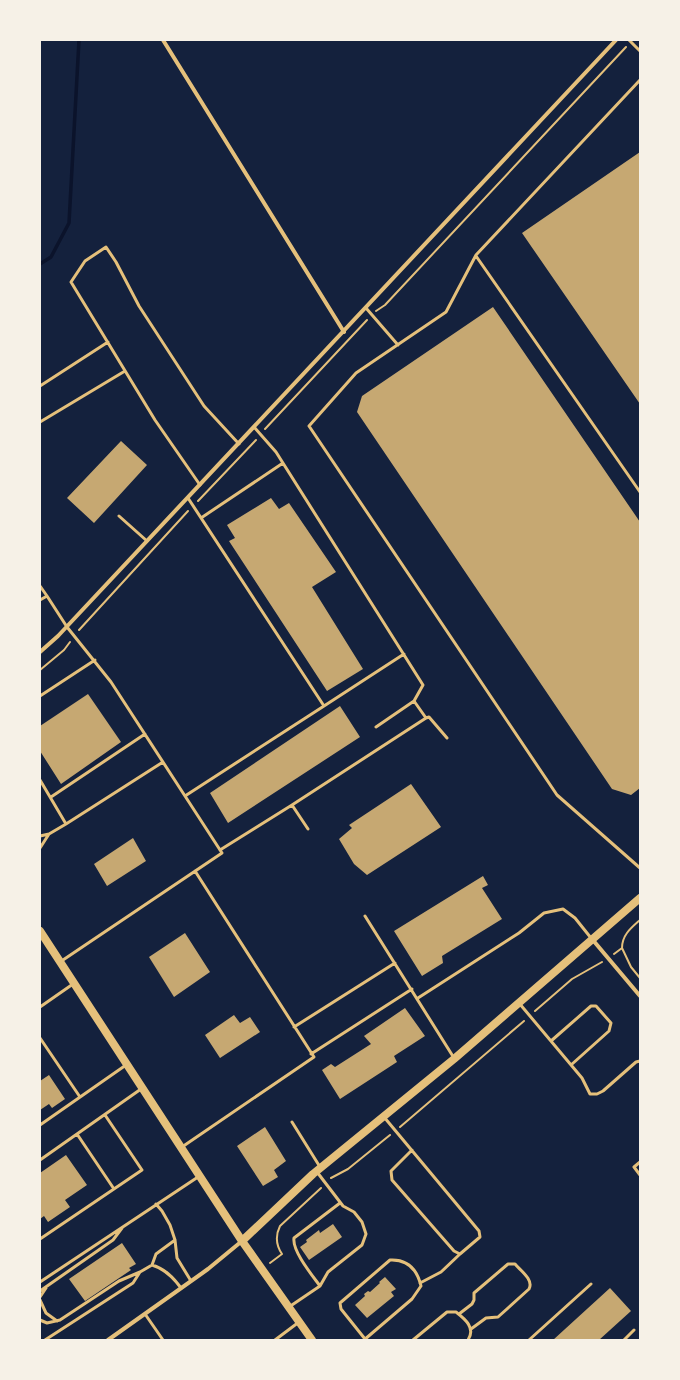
<svg xmlns="http://www.w3.org/2000/svg" width="680" height="1380" font-family="Mulish,sans-serif">
<style>
.lines{fill:none;stroke-linecap:round;stroke-linejoin:round}
.stream{stroke:#0b132b;stroke-width:3.5}
.building{fill:#c6a872}
.path{stroke:#e5c07b;stroke-width:2}
.service{stroke:#e5c07b;stroke-width:3}
.minor{stroke:#e5c07b;stroke-width:4}
.secondary{stroke:#e5c07b;stroke-width:8}
</style>
<rect width="100%" height="100%" fill="#14213d"/>
<g class="lines">
<!-- stream -->
<path class="stream" d="M 40,264 L 51,257 L 69,223 L 79,40"/>
</g>
<!-- building -->
<path class="building" d="M 640,152 L 640,404 L 522,233 Z
M 493,307 L 640,522 L 640,788 L 631,795 L 612,789 L 357,412 L 362,396 Z
M 121,441 L 147,465 L 94,523 L 67,498 Z
M 271,498 L 279,509 L 289,503 L 336,572 L 312,587 L 363,669 L 327,691 L 229,541 L 235,538 L 227,525 Z
M 88,694 L 121,742 L 61,784 L 40,751 L 40,726 Z
M 340,706 L 360,737 L 228,823 L 210,793 Z
M 411,784 L 441,827 L 367,875 L 354,864 L 339,839 L 352,828 L 349,825 Z
M 133,838 L 146,861 L 107,886 L 94,864 Z
M 483,876 L 488,885 L 482,888 L 502,919 L 442,956 L 443,963 L 422,976 L 394,931 Z
M 185,933 L 210,972 L 174,997 L 149,957 Z
M 405,1008 L 425,1036 L 394,1056 L 397,1062 L 340,1099 L 322,1070 L 331,1064 L 335,1067 L 371,1044 L 364,1036 Z
M 234,1015 L 240,1023 L 250,1017 L 260,1032 L 220,1058 L 205,1035 Z
M 49,1075 L 65,1099 L 52,1108 L 49,1104 L 40,1110 L 40,1081 Z
M 265,1127 L 286,1161 L 274,1170 L 278,1177 L 263,1186 L 237,1146 Z
M 66,1155 L 87,1185 L 65,1200 L 70,1207 L 48,1222 L 44,1216 L 40,1219 L 40,1173 Z
M 333,1224 L 342,1237 L 309,1260 L 300,1247 L 307,1242 L 306,1240 L 319,1230 L 320,1233 Z
M 122,1243 L 136,1264 L 129,1268 L 131,1270 L 85,1301 L 69,1279 Z
M 385,1277 L 396,1289 L 391,1292 L 394,1296 L 367,1318 L 355,1305 L 365,1296 L 364,1294 L 368,1291 L 370,1292 L 380,1283 L 379,1282 Z
M 610,1288 L 631,1311 L 599,1340 L 553,1340 Z"/>
<g class="lines">
<!-- path -->
<path class="path" d="M 376,311 L 385,305 L 626,47
M 265,429 L 367,320
M 198,501 L 256,440
M 79,630 L 188,511
M 40,670 L 64,650 L 70,642
M 622,948 L 631,967 L 640,978
M 614,954 L 622,948 C 622,935 631,928 640,920
M 535,1011 L 572,979 L 602,962
M 400,1127 L 524,1021
M 331,1178 L 348,1169 L 390,1135
M 270,1263 L 282,1254 C 276,1245 275,1236 280,1226 L 321,1188"/>
<!-- service -->
<path class="service" d="M 629,40 L 640,51
M 640,80 L 476,255 L 446,312 L 356,373 L 309,426 L 557,795 L 640,868
M 476,256 L 640,492
M 366,308 L 398,345
M 40,386 L 108,342
M 40,422 L 125,371
M 254,427 L 276,452 L 423,685 L 414,701 L 376,727
M 200,485 L 155,420 L 71,282 L 85,261 L 106,247 L 116,262 L 139,306 L 204,406 L 239,444
M 119,516 L 147,541
M 201,518 L 283,463
M 40,586 L 47,596
M 40,600 L 47,596 L 67,627 L 111,682 L 185,796 L 324,706 L 188,498
M 40,696 L 95,660
M 414,701 L 426,718
M 324,706 L 404,654
M 40,780 L 66,824
M 51,797 L 145,734
M 292,805 L 308,829
M 40,836 L 49,834 L 66,824 L 163,762
M 40,848 L 49,834
M 220,850 L 292,805 L 426,718 L 429,717 L 447,738
M 365,916 L 454,1058
M 60,962 L 222,853 L 185,796
M 418,998 L 519,933 L 544,913 L 563,909 L 575,918 L 591,938
M 519,1003 L 582,1078 L 590,1094 L 597,1094 L 603,1091 L 636,1062 L 640,1061
M 40,1007 L 73,984
M 294,1027 L 395,963
M 40,1038 L 80,1097
M 551,1041 L 591,1006 L 596,1006 L 611,1023 L 609,1031 L 571,1065
M 311,1054 L 412,989
M 384,1117 L 479,1231 L 480,1237 L 460,1254 L 454,1251 L 392,1180 L 391,1171 L 412,1150
M 292,1122 L 320,1167
M 40,1125 L 126,1065
M 77,1134 L 114,1189
M 182,1147 L 314,1057 L 195,871
M 40,1160 L 141,1089
M 640,1162 L 634,1167 L 640,1175
M 156,1204 L 162,1211 L 170,1225 L 175,1240 L 177,1258 L 191,1281
M 40,1239 L 142,1170 L 105,1115
M 152,1265 L 156,1254 L 175,1240
M 40,1282 L 198,1177
M 420,1283 L 441,1272 L 460,1254
M 320,1286 C 312,1275 292,1251 294,1238 L 340,1203
M 40,1291 L 113,1240 L 122,1228
M 40,1297 L 46,1288
M 40,1300 L 46,1313 L 57,1321
M 289,1307 L 320,1286 L 328,1272 L 362,1245 L 366,1234 L 362,1222 L 354,1212 L 343,1206 L 317,1172
M 145,1314 L 163,1340
M 459,1314 L 472,1304 L 474,1300 L 474,1293 L 508,1264 L 515,1264 C 521,1271 534,1280 529,1289 L 498,1317 L 486,1318 L 471,1329
M 40,1320 L 47,1323 L 60,1320 L 119,1281 L 140,1272
M 45,1340 L 133,1283 L 140,1272 L 152,1265 C 165,1269 173,1277 181,1288
M 275,1340 L 299,1322
M 364,1340 L 412,1299 L 421,1286 C 417,1269 408,1259 390,1260 L 340,1303 L 341,1309 L 365,1339
M 413,1340 L 447,1312 L 456,1312 C 465,1319 476,1328 468,1340
M 529,1340 L 591,1284
M 624,1340 L 634,1330"/>
<!-- minor -->
<path class="minor" d="M 163,40 L 344,332
M 40,652 L 58,636 L 616,40
M 592,939 L 640,996
M 108,1340 L 208,1269 L 242,1241"/>
<!-- secondary -->
<path class="secondary" d="M 40,931 L 242,1241 L 312,1340
M 242,1241 L 313,1174 L 454,1059 L 640,898"/>
</g>
<!-- border -->
<rect width="680" height="1380" fill="none" stroke="#f6f1e7" stroke-width="82"/>
</svg>
